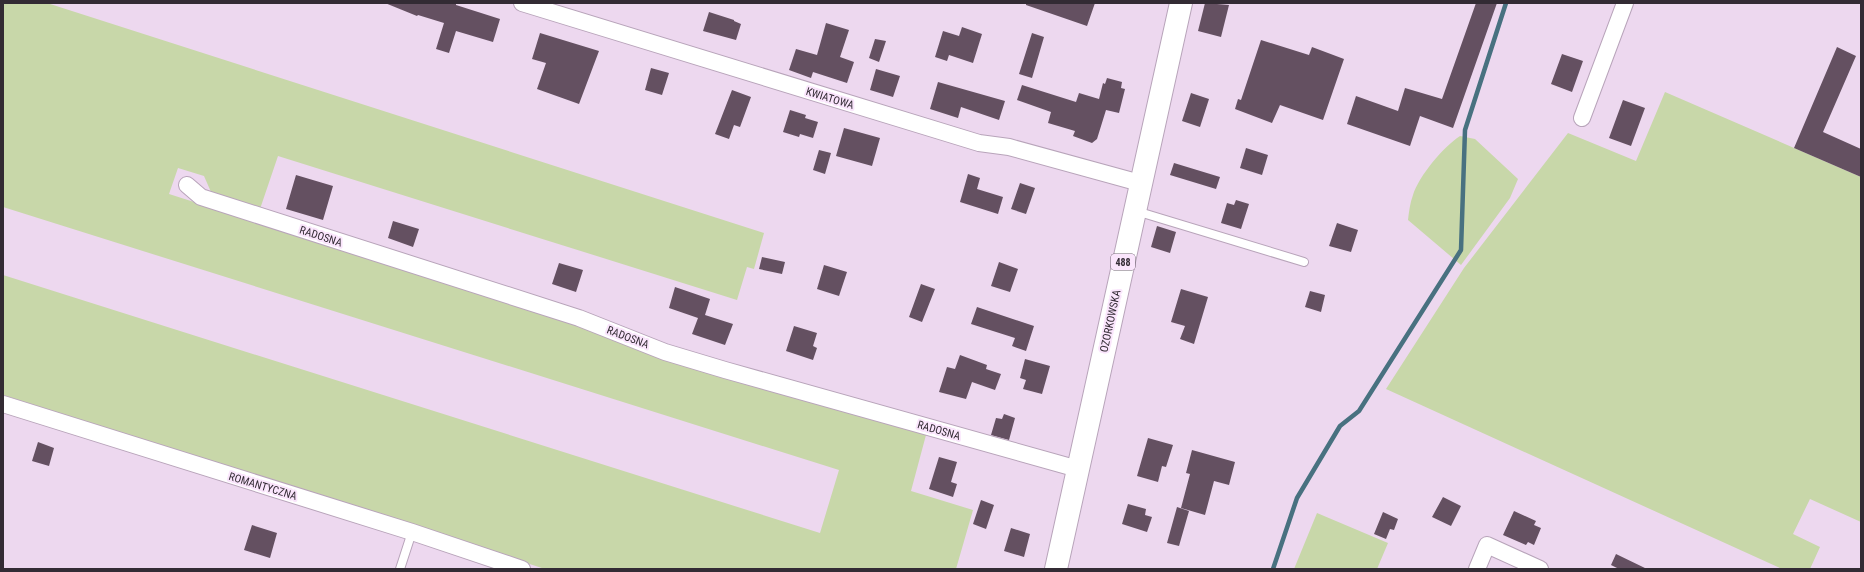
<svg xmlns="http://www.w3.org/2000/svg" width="1864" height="572" font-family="'Roboto Condensed',sans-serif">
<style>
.green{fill:#c8d7a9}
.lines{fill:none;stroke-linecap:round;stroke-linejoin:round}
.stream{stroke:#487180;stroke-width:4.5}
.building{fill:#645061}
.service-casing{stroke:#b8a4ba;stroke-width:10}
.minor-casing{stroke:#b8a4ba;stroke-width:18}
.primary-casing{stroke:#b8a4ba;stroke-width:24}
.service{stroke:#fff;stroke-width:8}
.minor{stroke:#fff;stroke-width:16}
.primary{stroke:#fff;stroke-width:22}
.labels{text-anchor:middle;stroke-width:4;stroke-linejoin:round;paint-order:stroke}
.shield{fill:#fae5fc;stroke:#6f6370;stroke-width:1}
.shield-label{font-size:10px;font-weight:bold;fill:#332b34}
.street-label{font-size:11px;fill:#332b34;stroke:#fae5fc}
</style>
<rect width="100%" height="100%" fill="#edd8ef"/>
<!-- green -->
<path class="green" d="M 3,3 L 47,3 L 764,233 L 754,269 L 747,267 L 737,300 L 278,156 L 260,209 L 211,192 L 204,176 L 178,168 L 169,194 L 575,323 L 661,359 L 926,435 L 911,491 L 973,510 L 956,569 L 545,569 L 3,395 L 3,275 L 820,533 L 839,470 L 3,207 Z
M 1665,92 L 1861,177 L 1861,522 L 1810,499 L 1793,534 L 1820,547 L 1810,569 L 1782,569 L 1386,389 L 1464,268 L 1568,133 L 1636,161 Z
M 1460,136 L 1475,139 L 1518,179 L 1510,198 L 1461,265 L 1408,220 C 1409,211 1410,203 1413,195 C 1419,176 1443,147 1460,136 Z
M 1317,513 L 1388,543 L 1377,569 L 1294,569 Z"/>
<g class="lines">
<!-- stream -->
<path class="stream" d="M 1273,569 L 1297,498 L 1340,426 L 1359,411 L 1461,250 L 1465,130 L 1506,3"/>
</g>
<!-- building -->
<path class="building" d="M 385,3 L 456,3 L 456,5 L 500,19 L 493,42 L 456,31 L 449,53 L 436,49 L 444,23 L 418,15 L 417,16 Z
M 1026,3 L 1095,3 L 1087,26 L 1026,5 Z
M 1205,3 L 1229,5 L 1221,37 L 1198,31 Z
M 1476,3 L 1497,3 L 1453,128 L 1420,116 L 1410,146 L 1347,124 L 1356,96 L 1398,111 L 1405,88 L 1442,99 Z
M 709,12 L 734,20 L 734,21 L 741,24 L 736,40 L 703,31 Z
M 826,23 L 849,30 L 840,57 L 854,62 L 847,83 L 813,72 L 811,78 L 789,70 L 796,49 L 817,55 Z
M 962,27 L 982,34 L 973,63 L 949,55 L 947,61 L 935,57 L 943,31 L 959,36 Z
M 540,33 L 599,51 L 579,104 L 537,89 L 546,63 L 532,59 Z
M 1032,33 L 1044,37 L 1032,78 L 1019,74 Z
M 875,39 L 886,41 L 879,62 L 869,58 Z
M 1261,40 L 1309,55 L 1312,47 L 1344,59 L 1323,120 L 1280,105 L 1272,123 L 1235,109 L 1238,99 L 1241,100 Z
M 1837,47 L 1856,56 L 1823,132 L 1861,149 L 1861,177 L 1794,148 Z
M 1562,54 L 1583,61 L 1572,92 L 1551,84 Z
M 651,68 L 669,73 L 662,95 L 645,90 Z
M 876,69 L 900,76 L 893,97 L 870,90 Z
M 1107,78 L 1122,82 L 1121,88 L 1125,89 L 1119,113 L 1106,110 L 1097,139 L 1092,143 L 1073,136 L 1075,131 L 1048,123 L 1051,112 L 1017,100 L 1022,85 L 1076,102 L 1079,93 L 1099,99 L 1103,83 L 1105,84 Z
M 938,82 L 1005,101 L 999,120 L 961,107 L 958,118 L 930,109 Z
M 732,90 L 751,97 L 740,127 L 734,125 L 729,139 L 715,134 Z
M 1191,93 L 1209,99 L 1200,127 L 1182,121 Z
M 1623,100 L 1645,108 L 1631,146 L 1609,138 Z
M 790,110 L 806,115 L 805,118 L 818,122 L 813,138 L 800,134 L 799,137 L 783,132 Z
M 844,128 L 880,138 L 872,166 L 836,156 Z
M 1246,148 L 1268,155 L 1262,175 L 1240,168 Z
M 819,150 L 831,153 L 825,174 L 813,170 Z
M 1174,163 L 1220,177 L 1216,189 L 1170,175 Z
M 968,174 L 980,178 L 977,189 L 1003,197 L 998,214 L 960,202 Z
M 296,175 L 333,186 L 323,220 L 286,209 Z
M 1020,183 L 1035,188 L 1026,214 L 1011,209 Z
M 1236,200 L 1249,204 L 1241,229 L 1221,223 L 1227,203 L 1234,205 Z
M 393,221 L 419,229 L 413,247 L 388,238 Z
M 1337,223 L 1358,230 L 1351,252 L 1329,246 Z
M 1157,226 L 1176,232 L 1170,253 L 1151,247 Z
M 762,257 L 785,262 L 782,274 L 759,269 Z
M 999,262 L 1018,269 L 1010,292 L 991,286 Z
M 559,263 L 583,270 L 576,292 L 552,284 Z
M 824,265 L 847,272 L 839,296 L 817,289 Z
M 921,284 L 935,289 L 922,322 L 909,317 Z
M 675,287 L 710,299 L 705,315 L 733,324 L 725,345 L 692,334 L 698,318 L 669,308 Z
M 1181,289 L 1208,297 L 1194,344 L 1180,339 L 1185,326 L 1171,322 Z
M 1310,291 L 1325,295 L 1321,312 L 1305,307 Z
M 977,307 L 1034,326 L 1026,351 L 1012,346 L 1015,338 L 971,324 Z
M 794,326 L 817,333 L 813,346 L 817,348 L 813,360 L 786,351 Z
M 960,355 L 987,365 L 986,369 L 1001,374 L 995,390 L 972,382 L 966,399 L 939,392 L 947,367 L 955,369 Z
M 1025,359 L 1050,366 L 1042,394 L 1023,389 L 1026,380 L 1020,378 Z
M 1004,414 L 1015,418 L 1009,440 L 991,435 L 996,418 L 1002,419 Z
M 1148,438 L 1173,445 L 1166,467 L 1162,466 L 1158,482 L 1137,476 Z
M 38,442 L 54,448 L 49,466 L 32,461 Z
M 1192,450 L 1235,462 L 1229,485 L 1214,481 L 1205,515 L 1181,508 L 1190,474 L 1186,473 Z
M 939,457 L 957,462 L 951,482 L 957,484 L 953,497 L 929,489 Z
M 1443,497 L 1461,506 L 1451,526 L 1432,517 Z
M 981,500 L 994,505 L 986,529 L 973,524 Z
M 1128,504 L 1146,509 L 1145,515 L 1152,517 L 1147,532 L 1122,524 Z
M 1177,507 L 1189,511 L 1179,546 L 1167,543 Z
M 1514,511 L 1536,521 L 1534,525 L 1541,528 L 1534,545 L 1528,542 L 1526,545 L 1503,535 Z
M 1383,512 L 1398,519 L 1394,530 L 1390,529 L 1386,539 L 1374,534 Z
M 252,525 L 277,533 L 270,558 L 244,550 Z
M 1011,528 L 1030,534 L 1024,557 L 1004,551 Z
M 1616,554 L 1647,569 L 1619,569 L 1611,565 Z"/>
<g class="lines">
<!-- service casing -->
<g class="service-casing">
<path id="service" d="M 1136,211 L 1304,262
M 400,569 L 412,532"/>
</g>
<!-- minor casing -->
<g class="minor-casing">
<path id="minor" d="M 522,3 L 979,143 L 1009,147 L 1140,183
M 1582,118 L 1625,3
M 187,185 L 201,197 L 579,318 L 665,352 L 725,370 L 1078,469
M 3,404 L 412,532 L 522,569
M 1477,569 L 1487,545 L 1540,569"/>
</g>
<!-- primary casing -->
<g class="primary-casing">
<path id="primary" d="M 1056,569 L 1181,3"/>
</g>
<!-- service -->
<use href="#service" class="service"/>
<!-- minor -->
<use href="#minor" class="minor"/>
<!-- primary -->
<use href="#primary" class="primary"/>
</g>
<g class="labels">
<!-- shield labels -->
<rect class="shield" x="1111" y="254" width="24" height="16" rx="3"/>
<g class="shield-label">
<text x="1123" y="266">488</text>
</g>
<!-- street labels -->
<g class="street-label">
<text transform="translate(830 98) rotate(17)" y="4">KWIATOWA</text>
<text transform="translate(321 236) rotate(18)" y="4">RADOSNA</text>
<text transform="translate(1110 321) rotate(-78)" y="4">OZORKOWSKA</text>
<text transform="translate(628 337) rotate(21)" y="4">RADOSNA</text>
<text transform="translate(939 430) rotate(16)" y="4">RADOSNA</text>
<text transform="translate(263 486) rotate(17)" y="4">ROMANTYCZNA</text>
</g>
</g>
<!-- border -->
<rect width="1864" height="572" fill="none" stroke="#332b34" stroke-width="8"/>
</svg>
